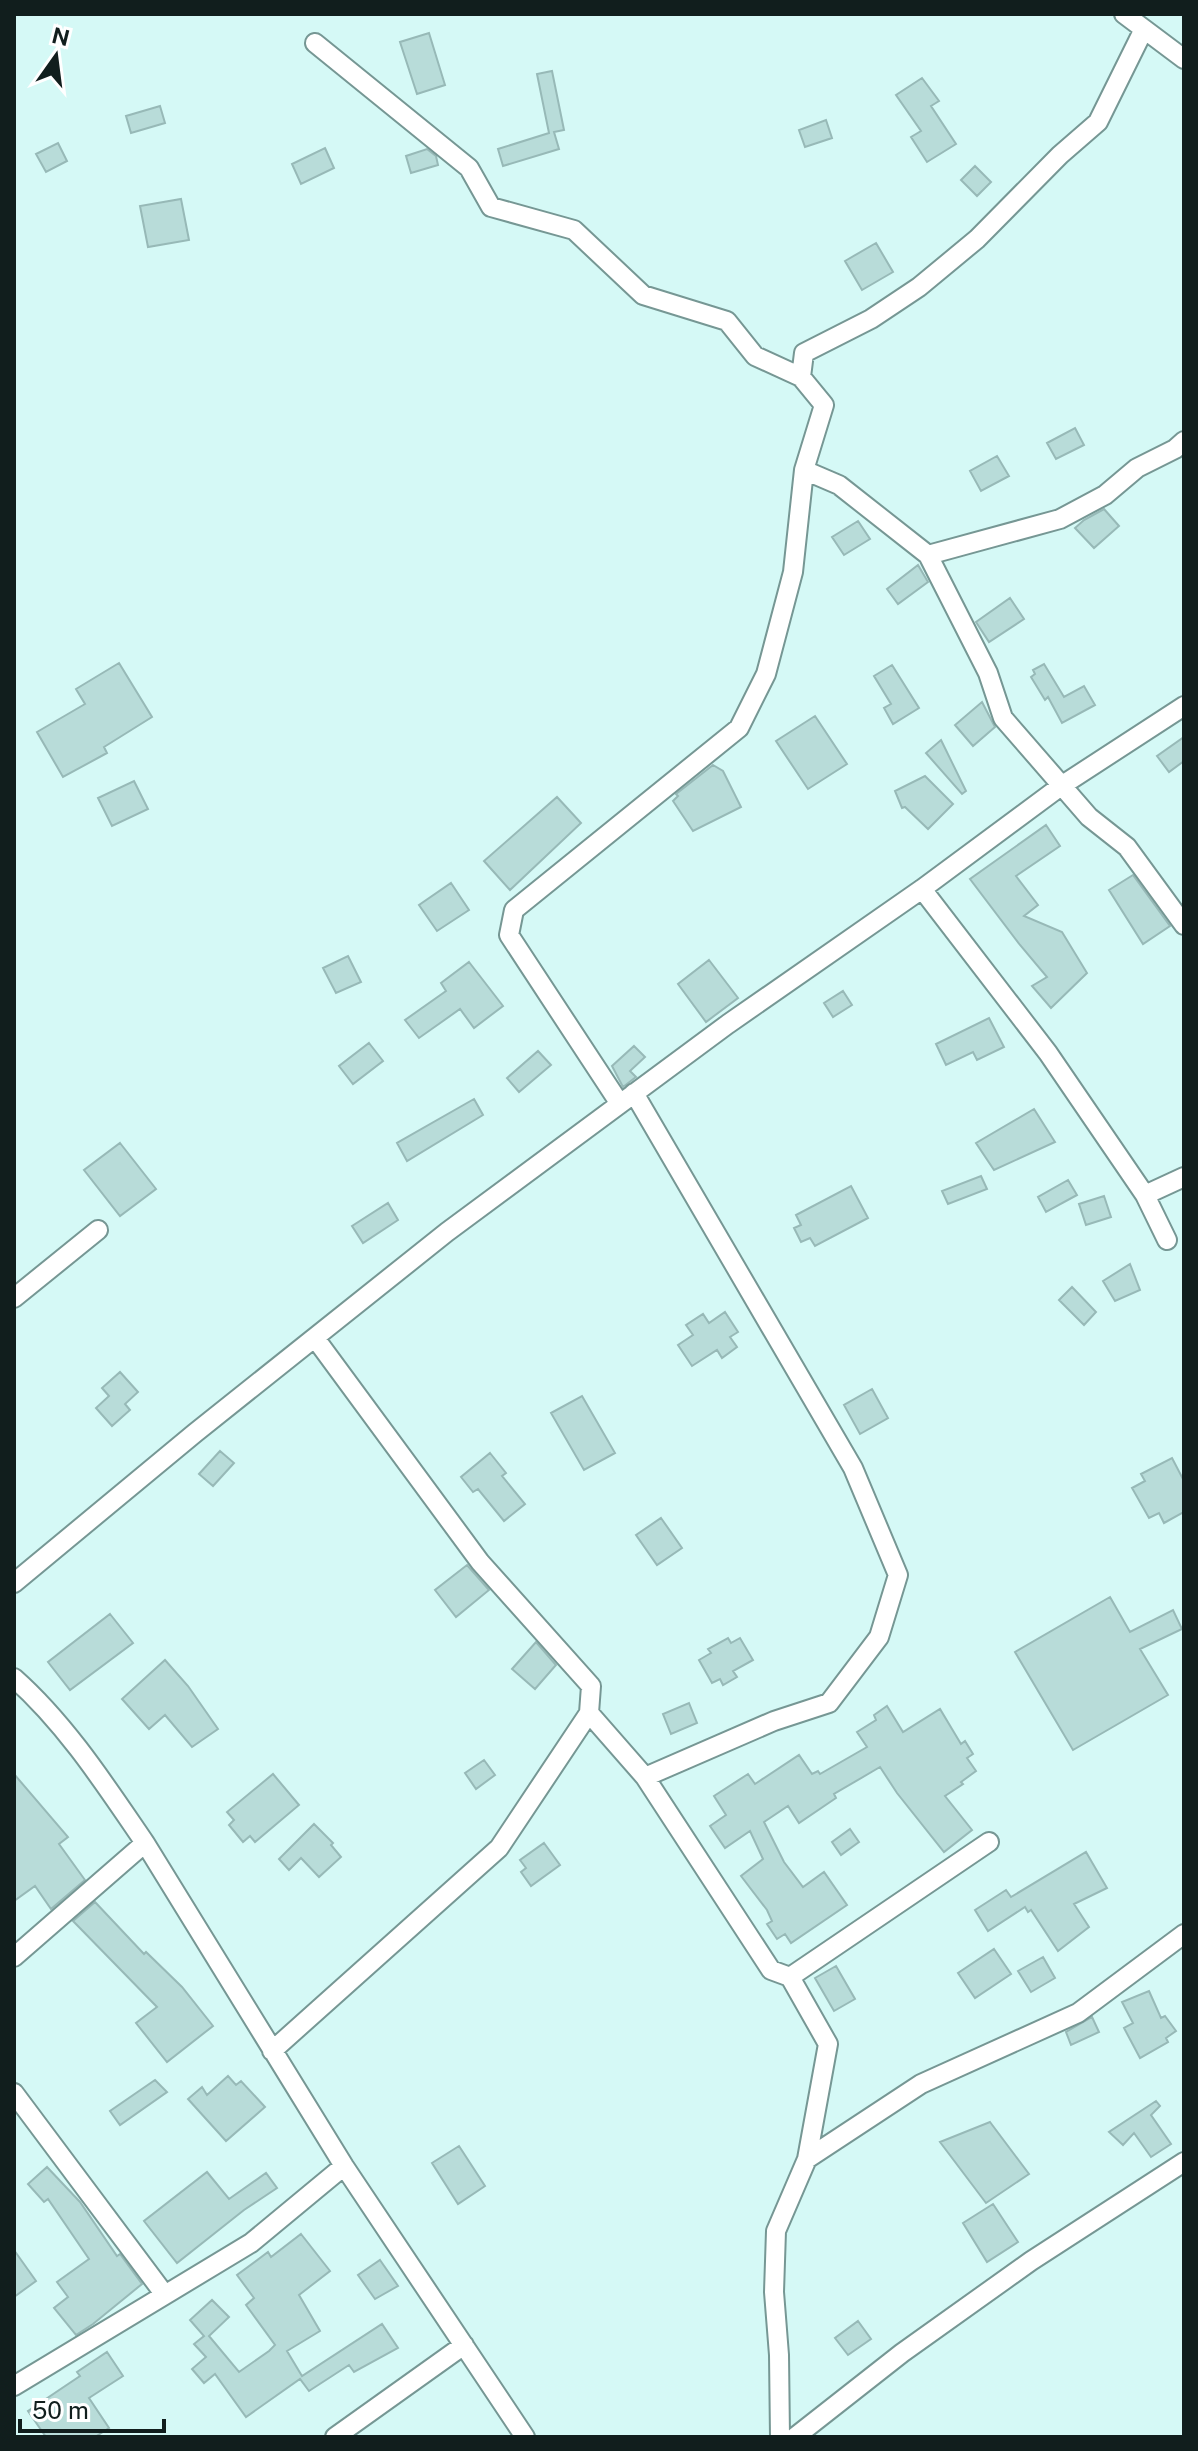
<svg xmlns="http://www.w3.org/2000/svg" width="1198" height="2451" font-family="'Public Sans',sans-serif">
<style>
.building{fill:#b8dcd9;stroke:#97b9b7;stroke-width:2}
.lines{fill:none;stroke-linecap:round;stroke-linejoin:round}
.minor-casing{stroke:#769794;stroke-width:22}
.minor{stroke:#fff;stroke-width:18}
</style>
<rect width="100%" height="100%" fill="#d5f9f6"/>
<!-- building -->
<path class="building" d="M 429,33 L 445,85 L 417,94 L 400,42 Z
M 552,71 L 564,130 L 554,132 L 559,149 L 503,166 L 498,149 L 549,133 L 537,74 Z
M 922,78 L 939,101 L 931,106 L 956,144 L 927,162 L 911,137 L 921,131 L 896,95 Z
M 160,106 L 165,123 L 131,133 L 126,116 Z
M 826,120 L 832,138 L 805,147 L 799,130 Z
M 58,143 L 67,161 L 46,172 L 36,154 Z
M 325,148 L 334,168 L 301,184 L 292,164 Z
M 427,149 L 436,156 L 438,165 L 411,173 L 406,156 Z
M 975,166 L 991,182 L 977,196 L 961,180 Z
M 181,199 L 189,240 L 148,247 L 140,206 Z
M 876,243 L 893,272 L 862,290 L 845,261 Z
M 1075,428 L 1084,445 L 1056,459 L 1047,443 Z
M 997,456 L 1009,476 L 981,491 L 970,471 Z
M 1104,509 L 1119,526 L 1094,548 L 1075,528 L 1084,520 Z
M 858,521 L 870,539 L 844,555 L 832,537 Z
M 918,565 L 928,582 L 898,604 L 887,589 Z
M 1010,598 L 1024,619 L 989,642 L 976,622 Z
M 119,663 L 152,717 L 104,747 L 107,753 L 63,777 L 37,732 L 85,704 L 76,689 Z
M 1044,664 L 1064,697 L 1084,686 L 1095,705 L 1062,723 L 1048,697 L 1045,700 L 1031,677 L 1035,674 L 1033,670 Z
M 892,665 L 919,708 L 893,724 L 884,708 L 891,704 L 874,676 Z
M 982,702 L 995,727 L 973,746 L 955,725 Z
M 815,716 L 847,764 L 808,789 L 776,741 Z
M 1184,737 L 1184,761 L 1169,772 L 1157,756 Z
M 941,740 L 966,791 L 962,794 L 926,753 Z
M 713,765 L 723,771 L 741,807 L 693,831 L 673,801 L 678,796 L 676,794 Z
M 925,776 L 953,804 L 928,829 L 905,807 L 902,808 L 895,791 Z
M 134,781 L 148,809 L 112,826 L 98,798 Z
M 557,797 L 581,823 L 510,890 L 484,861 Z
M 1046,825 L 1060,846 L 1016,876 L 1038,905 L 1024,916 L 1062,932 L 1087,973 L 1051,1008 L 1032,986 L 1047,977 L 1020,945 L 970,879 Z
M 1133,875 L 1170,926 L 1143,944 L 1109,890 Z
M 451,883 L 469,910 L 437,931 L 419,905 Z
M 348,956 L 361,982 L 336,993 L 323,968 Z
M 709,960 L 738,998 L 706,1022 L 678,984 Z
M 469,962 L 503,1006 L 474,1028 L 460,1009 L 419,1038 L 405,1020 L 446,991 L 441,983 Z
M 843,991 L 852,1005 L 833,1017 L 824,1003 Z
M 989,1018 L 1004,1047 L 977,1060 L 973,1052 L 946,1065 L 936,1044 Z
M 369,1043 L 383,1061 L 353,1084 L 339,1066 Z
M 634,1046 L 645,1057 L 630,1071 L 636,1077 L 623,1087 L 612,1066 Z
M 538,1051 L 551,1065 L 519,1092 L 507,1078 Z
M 474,1099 L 483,1115 L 407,1161 L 397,1143 Z
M 1034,1109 L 1055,1142 L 994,1170 L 976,1143 Z
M 120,1143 L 156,1189 L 120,1216 L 84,1170 Z
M 981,1176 L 987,1189 L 948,1204 L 942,1191 Z
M 1068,1180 L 1077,1195 L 1046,1212 L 1038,1197 Z
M 851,1186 L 868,1218 L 815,1246 L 810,1238 L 801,1242 L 794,1228 L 801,1225 L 796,1215 Z
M 1104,1196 L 1111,1217 L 1086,1225 L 1079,1204 Z
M 388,1203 L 398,1220 L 363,1243 L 352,1226 Z
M 1130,1264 L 1140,1290 L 1115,1301 L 1103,1281 Z
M 1072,1287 L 1096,1312 L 1084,1325 L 1059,1300 Z
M 725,1312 L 738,1332 L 730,1337 L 737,1347 L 722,1358 L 717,1350 L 692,1366 L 678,1345 L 693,1335 L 686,1325 L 703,1314 L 709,1323 Z
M 120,1372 L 138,1392 L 125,1404 L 130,1410 L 112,1426 L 96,1408 L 109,1396 L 102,1388 Z
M 872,1389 L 888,1418 L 860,1434 L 844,1405 Z
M 582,1396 L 615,1453 L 584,1470 L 551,1413 Z
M 220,1451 L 234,1463 L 213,1486 L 199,1474 Z
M 490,1453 L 506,1473 L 502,1476 L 525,1504 L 504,1521 L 478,1489 L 473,1492 L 461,1477 Z
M 1172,1458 L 1184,1481 L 1184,1512 L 1164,1523 L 1159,1513 L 1149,1518 L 1132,1488 L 1145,1481 L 1141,1474 Z
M 661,1518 L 682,1548 L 657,1565 L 636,1535 Z
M 467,1565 L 489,1590 L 456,1617 L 435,1590 Z
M 1110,1597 L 1130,1632 L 1173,1610 L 1182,1629 L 1140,1649 L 1168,1695 L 1073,1750 L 1015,1652 Z
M 110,1614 L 133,1643 L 70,1690 L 48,1662 Z
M 728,1638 L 731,1643 L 740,1638 L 753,1660 L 733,1671 L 737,1677 L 723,1685 L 720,1679 L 712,1683 L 699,1660 L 711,1653 L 708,1649 Z
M 536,1642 L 556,1665 L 535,1689 L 512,1669 Z
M 165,1660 L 188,1686 L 218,1729 L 192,1747 L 165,1715 L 149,1729 L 122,1699 Z
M 689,1703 L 697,1723 L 671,1734 L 663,1714 Z
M 887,1706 L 903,1732 L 940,1709 L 961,1744 L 965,1741 L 973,1754 L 967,1758 L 976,1771 L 961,1782 L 963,1784 L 945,1796 L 972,1830 L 944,1852 L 897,1793 L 880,1767 L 834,1794 L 836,1798 L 799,1823 L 788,1806 L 764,1822 L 784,1862 L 803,1887 L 824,1872 L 847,1905 L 791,1943 L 785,1934 L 777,1939 L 767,1924 L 772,1921 L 767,1910 L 741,1876 L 763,1859 L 750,1831 L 725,1848 L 710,1826 L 726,1815 L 714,1796 L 748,1774 L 755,1784 L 799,1755 L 812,1774 L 818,1771 L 820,1774 L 867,1747 L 857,1732 L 876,1720 L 874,1715 Z
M 484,1760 L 495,1775 L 476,1789 L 465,1773 Z
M 14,1774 L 68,1837 L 59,1844 L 85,1880 L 51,1909 L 35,1886 L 14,1901 Z
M 273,1774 L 299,1805 L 255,1842 L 250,1836 L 243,1842 L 229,1825 L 234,1820 L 227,1812 Z
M 314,1824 L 333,1843 L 331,1845 L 341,1857 L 319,1877 L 301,1858 L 289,1870 L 279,1859 Z
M 850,1829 L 859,1842 L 841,1855 L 832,1842 Z
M 544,1843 L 560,1865 L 531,1886 L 521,1872 L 526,1868 L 520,1860 Z
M 1086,1852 L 1107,1888 L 1074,1904 L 1089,1927 L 1058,1951 L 1031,1910 L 1028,1912 L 1025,1907 L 988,1931 L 975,1910 L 1006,1890 L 1011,1897 Z
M 95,1902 L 144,1954 L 146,1952 L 182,1987 L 213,2026 L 167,2062 L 136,2023 L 157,2007 L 73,1921 Z
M 994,1949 L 1011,1974 L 975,1998 L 958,1973 Z
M 1043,1957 L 1055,1978 L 1031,1992 L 1018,1971 Z
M 836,1966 L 855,1999 L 834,2011 L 815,1978 Z
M 1149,1991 L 1161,2018 L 1165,2016 L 1176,2031 L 1166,2038 L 1168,2042 L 1140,2058 L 1124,2028 L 1133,2023 L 1122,2002 Z
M 1092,2017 L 1099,2032 L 1071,2045 L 1066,2032 Z
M 228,2076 L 236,2085 L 241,2081 L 265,2107 L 226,2141 L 188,2099 L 202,2087 L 207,2095 Z
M 155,2080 L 167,2092 L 120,2125 L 110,2111 Z
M 1156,2101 L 1160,2106 L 1151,2115 L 1171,2144 L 1151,2157 L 1134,2133 L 1123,2145 L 1109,2132 Z
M 990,2122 L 1029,2174 L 986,2203 L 940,2142 Z
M 459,2146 L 485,2186 L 458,2204 L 432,2163 Z
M 47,2167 L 80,2202 L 117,2256 L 120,2254 L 142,2284 L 93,2324 L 76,2335 L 54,2308 L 68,2297 L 57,2282 L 89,2259 L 48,2199 L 44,2202 L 28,2184 Z
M 207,2172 L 229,2199 L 266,2173 L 277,2188 L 244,2210 L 177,2263 L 144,2221 Z
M 993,2204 L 1018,2242 L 987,2262 L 963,2223 Z
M 301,2234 L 330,2271 L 299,2295 L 320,2331 L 287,2351 L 302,2376 L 382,2324 L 398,2348 L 354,2372 L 349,2365 L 309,2391 L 300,2379 L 246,2417 L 215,2374 L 204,2383 L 192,2369 L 206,2357 L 194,2344 L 204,2336 L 190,2320 L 212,2300 L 229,2317 L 209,2336 L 239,2372 L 269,2351 L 275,2345 L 246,2305 L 254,2298 L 237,2275 L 268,2252 L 271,2257 Z
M 14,2250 L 36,2281 L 14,2297 Z
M 380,2260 L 398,2286 L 375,2299 L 358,2275 Z
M 858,2321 L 871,2339 L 848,2355 L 835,2338 Z
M 107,2352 L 123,2376 L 89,2398 L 109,2428 L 95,2437 L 46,2437 L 28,2411 L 80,2376 L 77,2372 Z"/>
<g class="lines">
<!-- minor casing -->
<g class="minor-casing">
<path id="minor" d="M 1124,14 L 1184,59
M 315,43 L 469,168 L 491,207 L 574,230 L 643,295 L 727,321 L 755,356 L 801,377 L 824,405 L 804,470 L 793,572 L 766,674 L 739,728 L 514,910 L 509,935 L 620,1104
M 801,377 L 804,353 L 871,319 L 919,287 L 977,239 L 1060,155 L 1098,122 L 1144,29
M 804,470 L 839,485 L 928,555 L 988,673 L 1003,718 L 1089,817 L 1127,847 L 1184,925
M 928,555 L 1060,519 L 1105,495 L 1137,468 L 1175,449 L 1184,441
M 922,889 L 1048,1053 L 1145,1195 L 1167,1240
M 634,1093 L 853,1468 L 898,1575 L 879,1637 L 829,1703 L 774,1721 L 645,1777
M 1145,1195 L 1184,1177
M 14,1298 L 98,1230
M 315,1338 L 480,1562 L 591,1686 L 589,1713 L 645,1777 L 771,1970 L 790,1977
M 14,1583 L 195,1433 L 447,1232 L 728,1024 L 922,889 L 1061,786 L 1184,706
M 14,1678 C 66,1724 106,1786 145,1843 L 344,2166 L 525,2437
M 14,1957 L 145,1843
M 272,2051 L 499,1848 L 589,1713
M 14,2093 L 165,2295
M 807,2159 L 921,2084 L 1078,2013 L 1184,1934
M 14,2386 L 251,2243 L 344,2166
M 335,2437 L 464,2345
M 780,2437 L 779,2355 L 774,2292 L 776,2231 L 807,2159 L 828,2044 L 790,1977 L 989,1842
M 795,2437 L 902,2353 L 1031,2261 L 1184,2162"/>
</g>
<!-- minor -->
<use href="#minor" class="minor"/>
</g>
<!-- border -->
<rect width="1198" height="2451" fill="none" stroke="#111e1d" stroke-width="32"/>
<!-- north arrow -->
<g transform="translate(56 56) rotate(14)" stroke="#ffffff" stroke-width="6" paint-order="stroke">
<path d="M0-6L14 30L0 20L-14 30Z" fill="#111e1d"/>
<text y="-12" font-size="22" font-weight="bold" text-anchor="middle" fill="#111e1d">N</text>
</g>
<!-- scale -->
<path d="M20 2419v12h144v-12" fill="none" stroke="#111e1d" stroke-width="4"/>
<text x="32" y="2419" font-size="24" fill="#111e1d" stroke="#ffffff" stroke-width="6" paint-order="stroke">50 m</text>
</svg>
